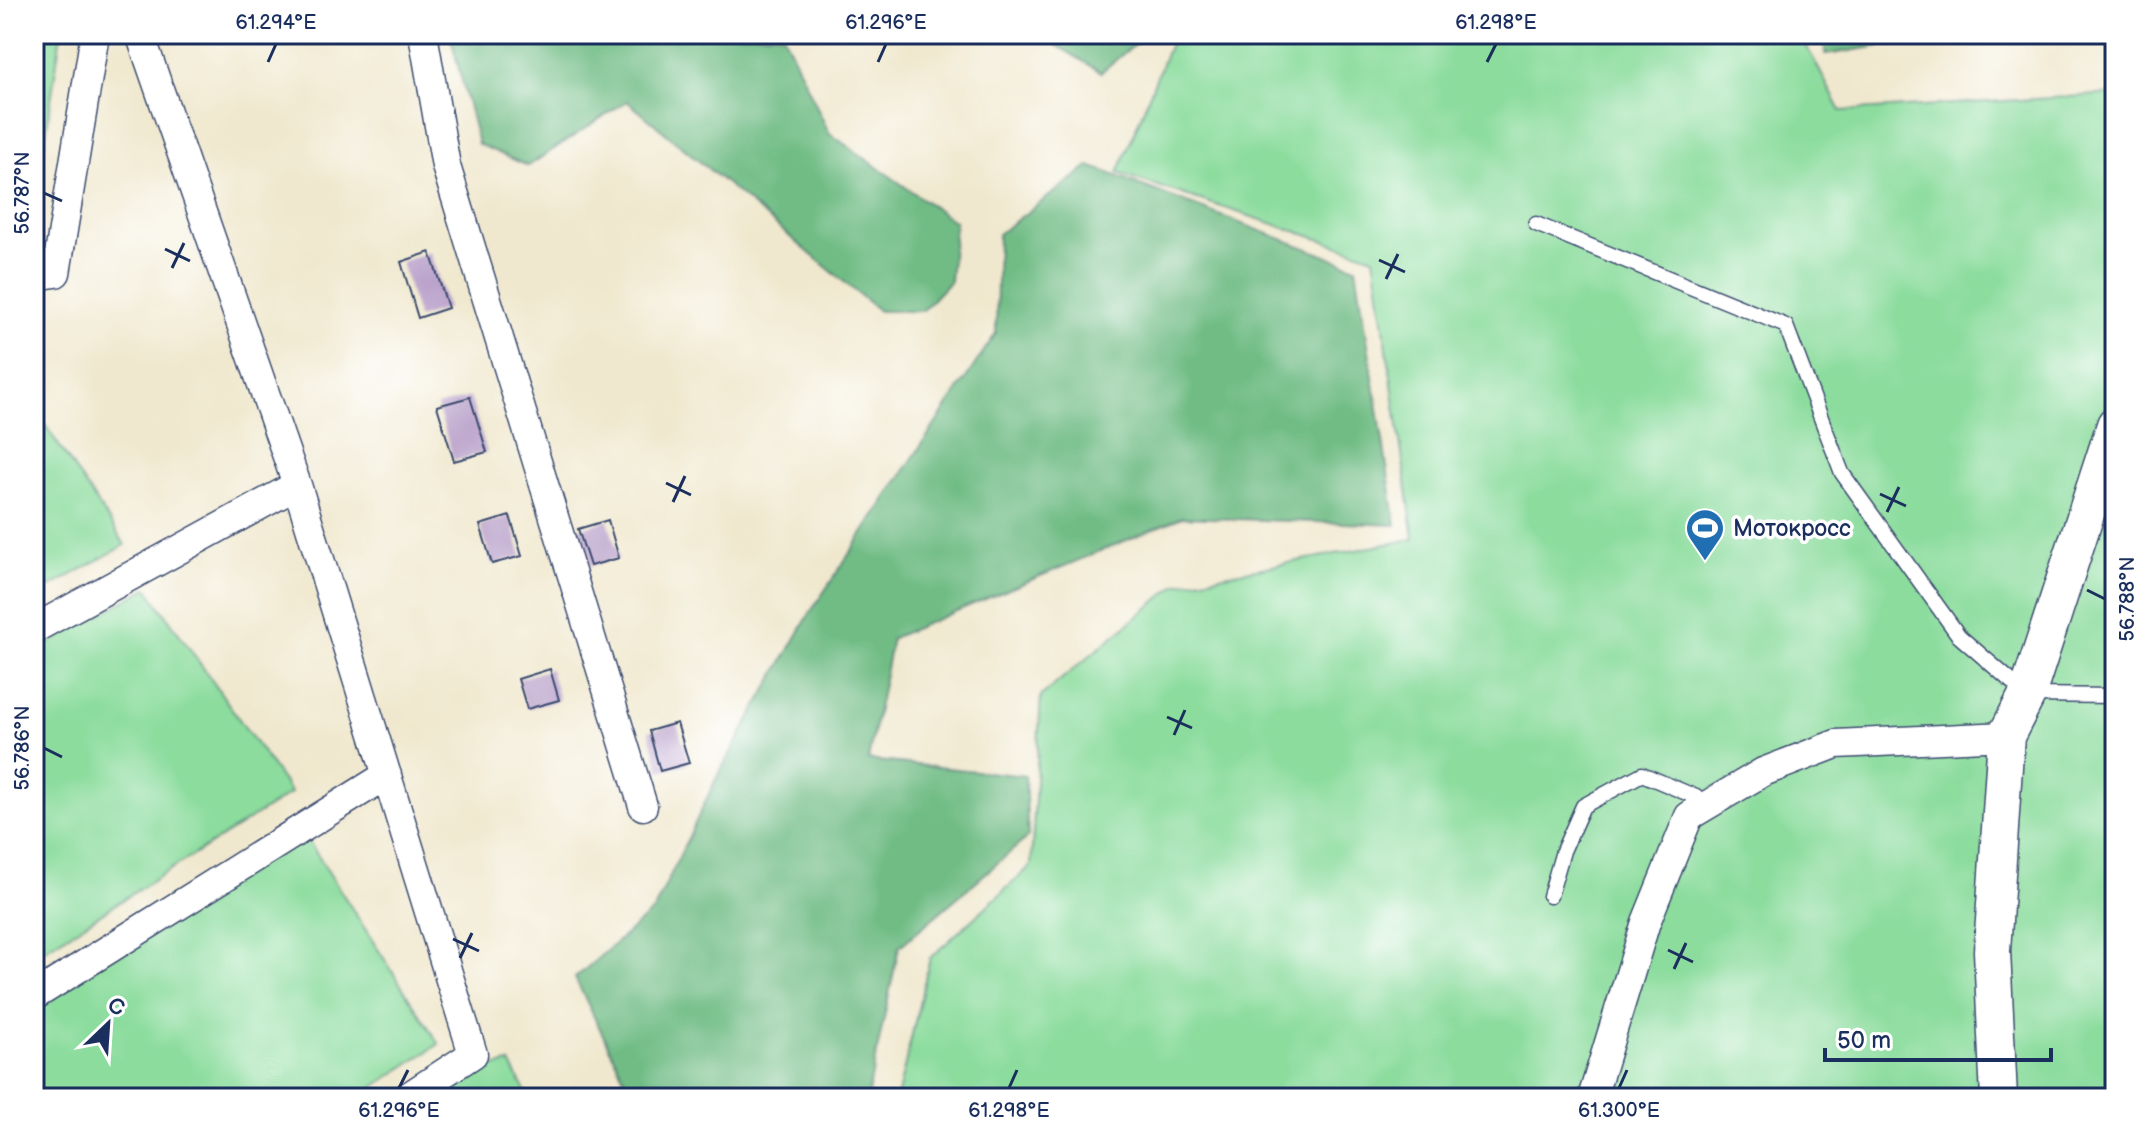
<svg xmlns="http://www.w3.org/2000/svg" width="2149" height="1132" font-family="'Balsamiq Sans',sans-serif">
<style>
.green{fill:#8bdc9d;stroke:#53867e;stroke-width:2}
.forest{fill:#70bc84;stroke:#467671;stroke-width:2}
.building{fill:#baa2cb}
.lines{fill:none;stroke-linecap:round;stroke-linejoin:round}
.service-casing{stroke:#3b4b6f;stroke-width:17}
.minor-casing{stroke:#3b4b6f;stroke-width:31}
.tertiary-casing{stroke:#3b4b6f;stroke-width:39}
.service{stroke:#fff;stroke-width:14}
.minor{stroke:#fff;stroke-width:28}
.tertiary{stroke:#fff;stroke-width:36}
.ticks{fill:none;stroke:#1b2f5e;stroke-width:3}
.labels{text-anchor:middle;stroke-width:7;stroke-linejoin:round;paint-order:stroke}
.poi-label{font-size:24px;fill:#1b2f5e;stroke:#fff;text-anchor:start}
.neatline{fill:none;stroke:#1b2f5e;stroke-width:3}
.ticks-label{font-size:20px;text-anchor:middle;fill:#1b2f5e}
</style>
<rect width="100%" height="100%" fill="#fff"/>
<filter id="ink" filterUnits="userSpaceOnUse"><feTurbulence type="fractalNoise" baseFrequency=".0125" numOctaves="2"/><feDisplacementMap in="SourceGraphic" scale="16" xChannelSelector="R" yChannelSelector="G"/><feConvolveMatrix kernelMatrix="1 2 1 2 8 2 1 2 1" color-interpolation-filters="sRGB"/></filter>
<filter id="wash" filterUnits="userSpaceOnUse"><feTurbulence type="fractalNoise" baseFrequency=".006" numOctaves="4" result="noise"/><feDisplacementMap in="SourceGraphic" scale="32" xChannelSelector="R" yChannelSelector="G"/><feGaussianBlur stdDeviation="1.8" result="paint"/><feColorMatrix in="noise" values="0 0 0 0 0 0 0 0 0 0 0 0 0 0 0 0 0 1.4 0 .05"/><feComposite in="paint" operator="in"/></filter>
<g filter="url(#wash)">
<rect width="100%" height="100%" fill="#f0e8ce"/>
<!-- green -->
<path class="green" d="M 34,34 L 61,34 L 34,213 Z
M 1174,34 L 1800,34 L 1841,111 L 2115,94 L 2115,1098 L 897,1098 L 930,958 L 1031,866 L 1041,696 L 1177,584 L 1414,539 L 1374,257 L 1118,173 Z
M 34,408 L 125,545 L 34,596 Z
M 147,588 L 291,793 L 34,956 L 34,652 Z
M 302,831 L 439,1044 L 357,1098 L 34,1098 L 34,1000 Z
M 510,1063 L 529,1098 L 435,1098 L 477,1071 Z"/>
<!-- forest -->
<path class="forest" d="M 450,34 L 783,34 L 829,133 L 955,222 L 950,281 L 922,311 L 879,311 L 627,101 L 528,166 L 478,144 Z
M 1038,34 L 1147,34 L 1101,72 Z
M 1824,34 L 1950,34 L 1826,55 Z
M 1090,166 L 1356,267 L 1396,525 L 1182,517 L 892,638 L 868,760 L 1025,776 L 1028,837 L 899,947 L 867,1098 L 634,1098 L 575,978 L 654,910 L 717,777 L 810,613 L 996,333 L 998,234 Z"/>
<g id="blocks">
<!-- building -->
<path class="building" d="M 430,252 L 448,308 L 418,318 L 401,262 Z
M 470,397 L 487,452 L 454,461 L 437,406 Z
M 510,516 L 522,556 L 492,564 L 480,525 Z
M 608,520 L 619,558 L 590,566 L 578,529 Z
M 550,669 L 559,700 L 527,709 L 518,679 Z
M 677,723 L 689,763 L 660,771 L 649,731 Z"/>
</g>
</g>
<g filter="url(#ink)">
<use href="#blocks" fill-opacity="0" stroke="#3b4b6f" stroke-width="2"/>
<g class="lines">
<!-- service casing -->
<g class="service-casing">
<path id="service" d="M 1536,224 L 1786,326 L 1842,473 L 1959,636 L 2027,695 L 2115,696
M 1550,896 L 1563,851 L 1583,806 L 1642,774 L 1710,803"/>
</g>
<!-- minor casing -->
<g class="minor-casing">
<path id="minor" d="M 140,34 L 297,485 L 473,1054 L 406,1098
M 423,34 L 446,166 L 643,806
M 34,276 L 56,273 L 95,34
M 34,629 L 297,485
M 34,996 L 387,775
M 1592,1098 L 1646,922 L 1689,816 L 1763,772 L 1836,744 L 2006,736"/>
</g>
<!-- tertiary casing -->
<g class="tertiary-casing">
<path id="tertiary" d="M 1999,1098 L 1992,951 L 2006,736 L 2027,695 L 2115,425"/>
</g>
<!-- service -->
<use href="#service" class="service"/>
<!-- minor -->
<use href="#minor" class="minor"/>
<!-- tertiary -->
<use href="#tertiary" class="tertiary"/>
</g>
</g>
<!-- ticks -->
<path class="ticks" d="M 268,62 L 276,44M 878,62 L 886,44M 1487,62 L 1496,44M 44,193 L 62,201M 165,249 L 190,261M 1379,260 L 1405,272M 172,268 L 184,243M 1386,279 L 1398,254M 666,483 L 691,495M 1880,494 L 1906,506M 673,502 L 685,476M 1887,512 L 1899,487M 2087,590 L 2105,599M 1167,717 L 1192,728M 1174,735 L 1185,710M 44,748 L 62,757M 453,939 L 479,951M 1668,950 L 1693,962M 460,958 L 472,933M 1674,969 L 1686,943M 399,1088 L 408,1070M 1009,1088 L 1017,1070M 1619,1088 L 1627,1070"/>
<!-- icons -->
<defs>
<g id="stadium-pin" transform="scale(2)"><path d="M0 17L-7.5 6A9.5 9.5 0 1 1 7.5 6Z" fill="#1f6fb2" stroke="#fff"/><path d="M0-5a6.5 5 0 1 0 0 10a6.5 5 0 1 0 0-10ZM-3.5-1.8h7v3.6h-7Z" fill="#fff"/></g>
</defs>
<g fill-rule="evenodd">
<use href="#stadium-pin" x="1705" y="528"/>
</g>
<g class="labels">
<!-- poi labels -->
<g class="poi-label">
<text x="1733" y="536">Мотокросс</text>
</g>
</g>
<!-- margin -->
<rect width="2149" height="1132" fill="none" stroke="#fff" stroke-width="88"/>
<!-- north arrow -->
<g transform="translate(108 1024) rotate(25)" stroke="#ffffff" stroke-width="6" paint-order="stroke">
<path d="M0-6L14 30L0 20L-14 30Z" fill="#1b2f5e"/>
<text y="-12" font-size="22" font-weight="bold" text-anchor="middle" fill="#1b2f5e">С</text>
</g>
<!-- scale -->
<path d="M1825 1048v12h226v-12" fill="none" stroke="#1b2f5e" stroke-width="4"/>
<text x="1837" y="1048" font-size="24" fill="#1b2f5e" stroke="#ffffff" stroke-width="6" paint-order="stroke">50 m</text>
<rect x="44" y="44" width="2061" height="1044" class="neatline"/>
<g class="ticks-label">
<text x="276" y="29">61.294°E</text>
<text x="886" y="29">61.296°E</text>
<text x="1496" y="29">61.298°E</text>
<text transform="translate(22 193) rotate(-90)" y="7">56.787°N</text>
<text transform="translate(2127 599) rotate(-90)" y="7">56.788°N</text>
<text transform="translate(22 748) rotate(-90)" y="7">56.786°N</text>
<text x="399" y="1117">61.296°E</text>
<text x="1009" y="1117">61.298°E</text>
<text x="1619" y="1117">61.300°E</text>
</g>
</svg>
